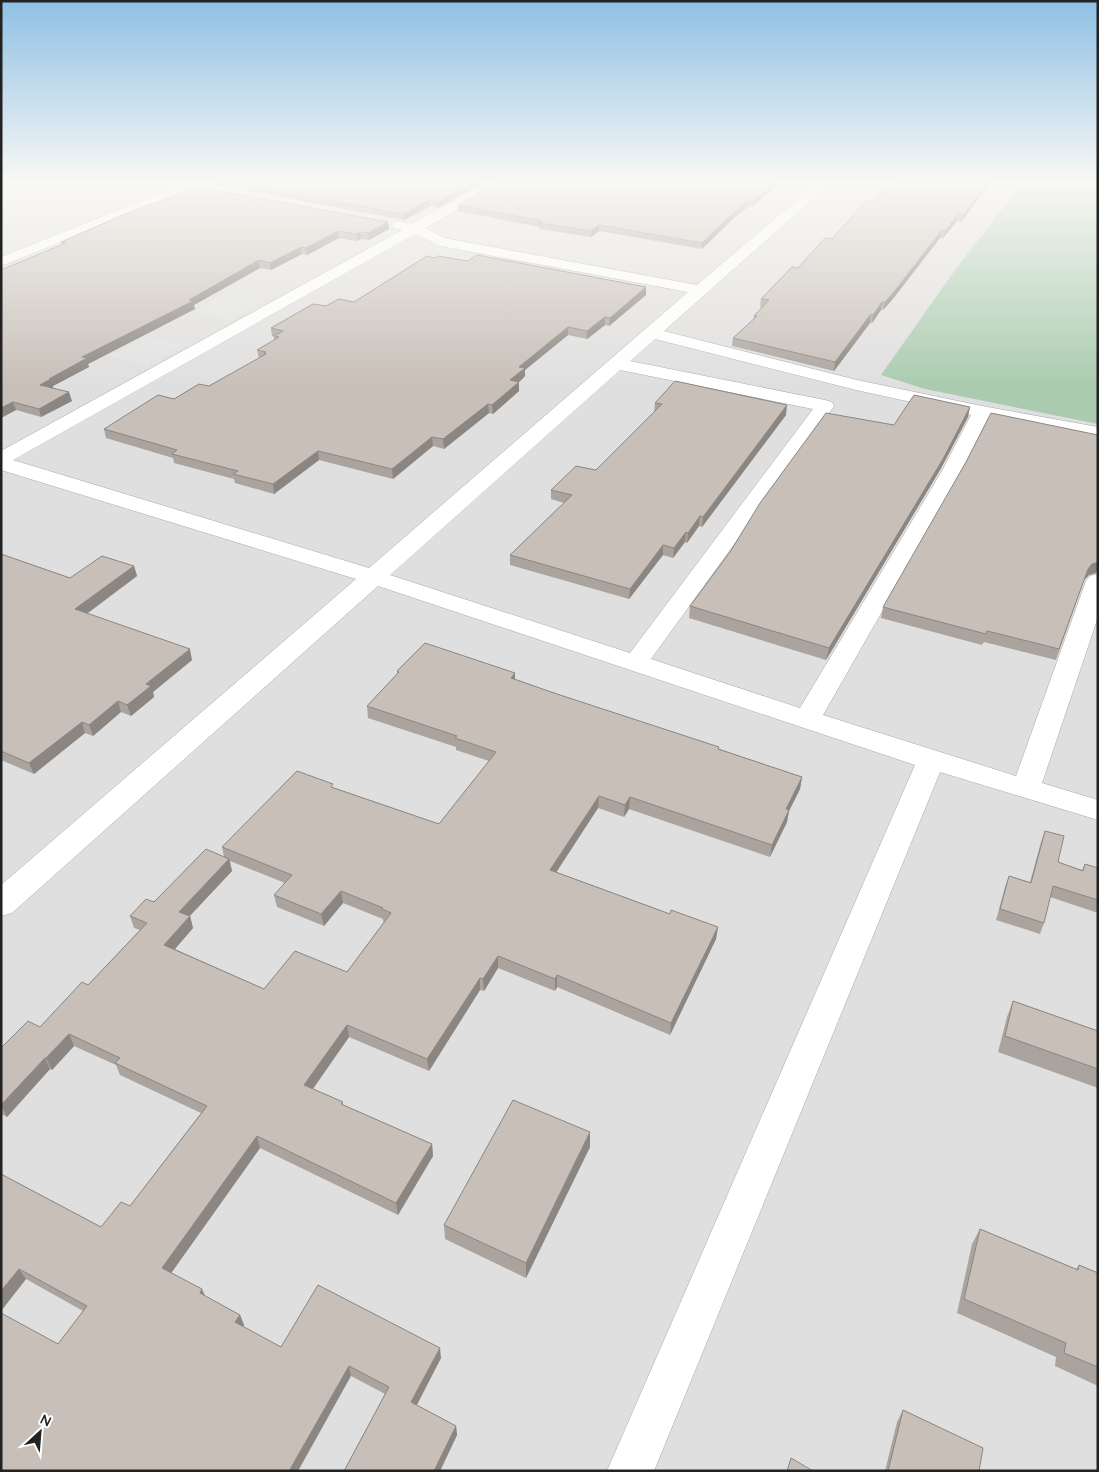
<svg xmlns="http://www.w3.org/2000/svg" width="1099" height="1472" font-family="Quicksand,sans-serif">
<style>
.residential{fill:#e0dfdf}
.cemetery{fill:#aacbaf}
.parking{fill:#e2e2e2}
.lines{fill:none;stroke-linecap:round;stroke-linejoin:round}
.street-casing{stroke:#a9a9a9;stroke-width:1}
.street{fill:#fff;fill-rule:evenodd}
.wall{fill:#aba49e;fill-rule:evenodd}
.shaded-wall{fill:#8b8681}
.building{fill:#c7bfb8;stroke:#8b8681}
</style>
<rect width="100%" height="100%" fill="#f2efe9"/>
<!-- residential -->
<path class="residential" d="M 1,181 L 1098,181 L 1098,1471 L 1,1471 Z"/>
<!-- cemetery -->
<path class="cemetery" d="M 1024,181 L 1098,181 L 1098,424 L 925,389 L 881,375 L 955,270 Z"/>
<!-- parking -->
<path class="parking" d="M 230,292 L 266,300 L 231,320 L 194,311 Z
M 147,337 L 183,345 L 147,365 L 110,356 Z"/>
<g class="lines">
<!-- street casing -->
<g class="street-casing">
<path id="street" d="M 155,181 C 170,181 230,184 239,194 L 232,198 L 191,190 L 1,266 L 1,257 L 175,187 L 156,184 Z
M 490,181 L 506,181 L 426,228 L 444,238 L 697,285 L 819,181 L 833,181 L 664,331 L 857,380 L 982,406 L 1098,427 L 1098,439 L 988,419 L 962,471 L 823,715 L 1016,776 L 1086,581 L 1090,576 L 1098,574 L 1098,617 L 1042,783 L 1098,800 L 1098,820 L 940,772 L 654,1471 L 607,1471 L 915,765 L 378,586 L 12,913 L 1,916 L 1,885 L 356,579 L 1,470 L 1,451 L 402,230 L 394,228 L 392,225 L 394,222 L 399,221 L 413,223 ZM 415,234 L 440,246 L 688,292 L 369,568 L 13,460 ZM 655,339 L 856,390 L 971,415 L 942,471 L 800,708 L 651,659 L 834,406 L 832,402 L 825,400 L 630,361 ZM 620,370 L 813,409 L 630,653 L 390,575 Z"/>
</g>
<!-- street -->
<use href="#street" class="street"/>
</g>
<!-- wall -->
<path class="wall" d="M 217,181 L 486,181 L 438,208 L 430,206 L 404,220 L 218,185 Z
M 783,181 L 752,207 L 749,206 L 736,216 L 702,249 L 599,231 L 591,237 L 539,229 L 539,227 L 458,211 L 458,205 Z
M 992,181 L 961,222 L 957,221 L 943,238 L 940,238 L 892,300 L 883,310 L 881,310 L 872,323 L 870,323 L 834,371 L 732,346 L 733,338 L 753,320 L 754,316 L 762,307 L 760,307 L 761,299 L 832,239 L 871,202 Z
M 388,222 L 389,229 L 369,240 L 361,239 L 357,241 L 339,238 L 307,255 L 302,254 L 271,270 L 260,268 L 194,305 L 195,309 L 88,364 L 89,367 L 53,386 L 53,388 L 72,401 L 41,417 L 16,410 L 1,418 L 1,270 L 62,245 L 61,242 Z
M 646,295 L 609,326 L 605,325 L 587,339 L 568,335 L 525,370 L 525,376 L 519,382 L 519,391 L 493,414 L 489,413 L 444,449 L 433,446 L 393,479 L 319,460 L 274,494 L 235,483 L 234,479 L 174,463 L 173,458 L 106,438 L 104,429 L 174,399 L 209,386 L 259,358 L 257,350 L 274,340 L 274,337 L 272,336 L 271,328 L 326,306 L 354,302 Z
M 655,403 L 786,415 L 702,527 L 699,526 L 687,543 L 685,542 L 673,558 L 663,555 L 629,599 L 510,565 L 510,555 L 564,503 L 551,499 L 551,490 L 596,470 L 654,412 Z
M 968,417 L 940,470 L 826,660 L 689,618 L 690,606 L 894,425 Z
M 1,554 L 70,578 L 134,566 L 137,576 L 87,614 L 192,660 L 153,692 L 154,697 L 131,716 L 121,712 L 93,736 L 85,733 L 34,774 L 1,760 Z
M 1096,573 L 1089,575 L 1084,580 L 1056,660 L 984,642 L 982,645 L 881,618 L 883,607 Z
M 397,671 L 515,673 L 515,679 L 557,694 L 802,777 L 800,789 L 789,811 L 787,822 L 770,857 L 629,809 L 624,817 L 598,808 L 556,872 L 670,914 L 718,927 L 716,939 L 670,1035 L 557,987 L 555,991 L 498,968 L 484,991 L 480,990 L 429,1071 L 349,1037 L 313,1089 L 343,1102 L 343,1105 L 432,1144 L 433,1156 L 398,1215 L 260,1148 L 171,1273 L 206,1297 L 240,1315 L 244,1325 L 243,1327 L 281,1347 L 441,1358 L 417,1405 L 456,1426 L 457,1435 L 440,1471 L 344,1471 L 385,1394 L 351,1376 L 58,1344 L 83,1311 L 26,1279 L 1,1311 L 1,1174 L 101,1227 L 130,1206 L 201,1113 L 120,1075 L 116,1065 L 74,1046 L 52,1070 L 50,1069 L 7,1117 L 1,1114 L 1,1048 L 40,1027 L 88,985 L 140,930 L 134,928 L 130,916 L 224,857 L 222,847 L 334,788 L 439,824 L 489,761 L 456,750 L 456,747 L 368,718 L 367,706 L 397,674 ZM 230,861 L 285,883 L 274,895 L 277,907 L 324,926 L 343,903 L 383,919 L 383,921 L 384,922 L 347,972 L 264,989 L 175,949 L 193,928 L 190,916 L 232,871 Z
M 1045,831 L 1058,862 L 1082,870 L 1085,864 L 1098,868 L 1098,913 L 1050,897 L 1044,923 L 1040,934 L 996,920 L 1005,887 L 1009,876 L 1030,882 L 1041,842 Z
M 1013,1001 L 1098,1031 L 1098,1088 L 998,1052 L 1007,1017 Z
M 590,1147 L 526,1278 L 445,1239 L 444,1225 Z
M 980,1229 L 1076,1269 L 1079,1265 L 1098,1273 L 1098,1386 L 1055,1366 L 1056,1357 L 957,1313 L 972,1244 Z
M 903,1410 L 979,1471 L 885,1471 L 897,1422 Z"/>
<!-- shaded-wall -->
<path class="shaded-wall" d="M 475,181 L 486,181 L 438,208 L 438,202 Z
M 777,181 L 783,181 L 752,207 L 752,201 Z
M 988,181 L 992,181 L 961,222 L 963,215 Z
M 429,200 L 430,206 L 404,220 L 404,214 Z
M 749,200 L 749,206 L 736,216 L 702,249 L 702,243 L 736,210 Z
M 958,214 L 957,221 L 943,238 L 945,231 Z
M 388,222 L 389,229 L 369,240 L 368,233 Z
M 599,225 L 599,231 L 591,237 L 591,231 Z
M 942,230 L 940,238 L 892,300 L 883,310 L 885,302 Z
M 338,231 L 339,238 L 307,255 L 306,248 Z
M 360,232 L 361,239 L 357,241 L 357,234 Z
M 301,247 L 302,254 L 271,270 L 270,263 Z
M 259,260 L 260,268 L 194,305 L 195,309 L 88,364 L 89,367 L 53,386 L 53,388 L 43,393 L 40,385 L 82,357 L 189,300 Z
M 646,287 L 646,295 L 609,326 L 610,318 Z
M 882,302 L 881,310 L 872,323 L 873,315 Z
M 871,314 L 870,323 L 834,371 L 835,362 Z
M 605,317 L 605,325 L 587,339 L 587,331 Z
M 568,327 L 568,335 L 525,370 L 525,376 L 519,382 L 519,391 L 493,414 L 492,405 L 519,367 Z
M 69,392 L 72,401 L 41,417 L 39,409 Z
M 13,402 L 16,410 L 1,418 L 1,408 Z
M 488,404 L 489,413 L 444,449 L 443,439 Z
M 787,405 L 786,415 L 702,527 L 703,517 Z
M 970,407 L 968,417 L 940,470 L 826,660 L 829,648 Z
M 432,437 L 433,446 L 393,479 L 392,469 Z
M 318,451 L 319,460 L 274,494 L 273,484 Z
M 700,516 L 699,526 L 687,543 L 688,533 Z
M 686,532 L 685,542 L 673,558 L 674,548 Z
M 663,545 L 663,555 L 629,599 L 630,589 Z
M 1098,562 L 1098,568 L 1096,573 L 1089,575 L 1084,580 L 1056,660 L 1088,569 L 1092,564 Z
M 134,566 L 137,576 L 78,620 L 75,609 Z
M 190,649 L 192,660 L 153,692 L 154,697 L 131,716 L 127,705 L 146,684 Z
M 515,673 L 515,685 L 511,678 Z
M 118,701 L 121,712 L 93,736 L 89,725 Z
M 82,722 L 85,733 L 34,774 L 29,763 Z
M 802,777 L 800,789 L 789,811 L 787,822 L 770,857 L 772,845 L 786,809 Z
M 599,796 L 598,808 L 550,882 L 550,870 Z
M 630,797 L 629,809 L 624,817 L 625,805 Z
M 229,859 L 232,871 L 182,924 L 179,912 Z
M 341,891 L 343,903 L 324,926 L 321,914 Z
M 190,916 L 193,928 L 168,957 L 164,945 Z
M 718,927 L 716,939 L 670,1035 L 671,1023 Z
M 498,956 L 498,968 L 484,991 L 483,979 Z
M 557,975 L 557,987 L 555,991 L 555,979 Z
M 480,978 L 480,990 L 429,1071 L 427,1059 Z
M 347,1025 L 349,1037 L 307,1097 L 304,1085 Z
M 69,1034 L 74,1046 L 52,1070 L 46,1058 Z
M 45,1058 L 50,1069 L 7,1117 L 1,1105 Z
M 590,1132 L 590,1147 L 526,1278 L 526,1263 Z
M 257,1136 L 260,1148 L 167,1279 L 162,1268 Z
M 432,1144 L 433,1156 L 398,1215 L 396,1203 Z
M 19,1269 L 26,1279 L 1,1311 L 1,1291 Z
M 202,1289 L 207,1300 L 200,1293 Z
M 240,1315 L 244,1325 L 239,1333 L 235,1322 Z
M 440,1348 L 441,1358 L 413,1412 L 411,1402 Z
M 349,1366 L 351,1376 L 298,1471 L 289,1471 Z
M 456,1426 L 457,1435 L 440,1471 L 434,1471 Z"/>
<!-- building -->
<path class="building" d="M 225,181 L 475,181 L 438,202 L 429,200 L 404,214 Z
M 500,181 L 777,181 L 752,201 L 749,200 L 736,210 L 702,243 L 599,225 L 591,231 L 539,223 L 542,221 L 458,205 Z
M 895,181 L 988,181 L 963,215 L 958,214 L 945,231 L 942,230 L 894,292 L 885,302 L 882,302 L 873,315 L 871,314 L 835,362 L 733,338 L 757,316 L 754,316 L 769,300 L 761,299 L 792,267 L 798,268 L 825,238 L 832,239 L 866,201 L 871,202 Z
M 198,187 L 388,222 L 368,233 L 360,232 L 357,234 L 338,231 L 306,248 L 301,247 L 270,263 L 259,260 L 189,300 L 193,301 L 82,357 L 87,358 L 49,379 L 51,379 L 40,385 L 69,392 L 39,409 L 13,402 L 1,408 L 1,270 L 66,243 L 61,242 L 125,214 Z
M 477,255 L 646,287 L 610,318 L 605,317 L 587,331 L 568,327 L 519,367 L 525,368 L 510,380 L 519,382 L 492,405 L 488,404 L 443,439 L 432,437 L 392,469 L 318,451 L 273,484 L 233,474 L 238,471 L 172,454 L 177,450 L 104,429 L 158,395 L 174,399 L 199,384 L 209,386 L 266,354 L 264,353 L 266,352 L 257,350 L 279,337 L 274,336 L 283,331 L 271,328 L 313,304 L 326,306 L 339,299 L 354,302 L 427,256 L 435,258 L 438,256 L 468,261 Z
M 675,381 L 787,405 L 703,517 L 700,516 L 688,533 L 686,532 L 674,548 L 663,545 L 630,589 L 510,555 L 572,495 L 551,490 L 576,466 L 596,470 L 662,404 L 655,403 Z
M 914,395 L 970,407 L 943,459 L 829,648 L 690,606 L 730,552 L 760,503 L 826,413 L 894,425 Z
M 991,413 L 1098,435 L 1098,562 L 1092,564 L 1088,569 L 1059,649 L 987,631 L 986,634 L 883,607 L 966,462 Z
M 1,554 L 70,578 L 102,556 L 134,566 L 75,609 L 190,649 L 146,684 L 151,686 L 127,705 L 118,701 L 89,725 L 82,722 L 29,763 L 1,751 Z
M 425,643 L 515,673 L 511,678 L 557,694 L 719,747 L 718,749 L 802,777 L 786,809 L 789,810 L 772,845 L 630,797 L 625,805 L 599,796 L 550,870 L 670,914 L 671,910 L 718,927 L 671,1023 L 557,975 L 555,979 L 498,956 L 483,979 L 480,978 L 427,1059 L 347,1025 L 304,1085 L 343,1102 L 341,1104 L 432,1144 L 396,1203 L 257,1136 L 162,1268 L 202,1289 L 200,1293 L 240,1315 L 235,1322 L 281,1347 L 318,1285 L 440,1348 L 411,1402 L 456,1426 L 434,1471 L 344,1471 L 389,1387 L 349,1366 L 289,1471 L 1,1471 L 1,1313 L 58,1344 L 87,1306 L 19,1269 L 1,1291 L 1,1174 L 101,1227 L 121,1202 L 130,1206 L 207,1106 L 115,1063 L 120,1058 L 69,1034 L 46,1058 L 45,1058 L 1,1105 L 1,1048 L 28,1021 L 40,1027 L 82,982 L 88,985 L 147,923 L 130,916 L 146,899 L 154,902 L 206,849 L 229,859 L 179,912 L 190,916 L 164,945 L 264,989 L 295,951 L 347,972 L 391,913 L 382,909 L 383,908 L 341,891 L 321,914 L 274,895 L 292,875 L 222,847 L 297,771 L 333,784 L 331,787 L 439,824 L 496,752 L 455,738 L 457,736 L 367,706 L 399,672 L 397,671 Z
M 1045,831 L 1064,836 L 1058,862 L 1083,871 L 1085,864 L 1098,868 L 1098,900 L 1053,886 L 1044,923 L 1000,909 L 1009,876 L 1031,883 Z
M 1013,1001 L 1098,1031 L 1098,1069 L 1005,1036 Z
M 513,1100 L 590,1132 L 526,1263 L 444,1225 Z
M 980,1229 L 1078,1270 L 1079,1265 L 1098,1273 L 1098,1367 L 1064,1353 L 1066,1343 L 964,1299 Z
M 903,1410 L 983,1448 L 979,1471 L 888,1471 Z
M 791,1458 L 813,1471 L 787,1471 Z"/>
<!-- sky -->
<linearGradient id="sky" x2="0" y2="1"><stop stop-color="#8fc0e4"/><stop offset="0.47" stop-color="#f9f8f5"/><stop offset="1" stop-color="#f9f8f5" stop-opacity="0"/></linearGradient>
<rect width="1099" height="387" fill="url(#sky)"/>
<!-- border -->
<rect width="1099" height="1472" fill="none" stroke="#222222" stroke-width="5"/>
<!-- north arrow -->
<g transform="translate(40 1432) rotate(26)" stroke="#ffffff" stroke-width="4" paint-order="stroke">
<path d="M0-4L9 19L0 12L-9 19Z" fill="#222222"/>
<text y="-8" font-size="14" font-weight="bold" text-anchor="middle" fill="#222222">N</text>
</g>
</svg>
